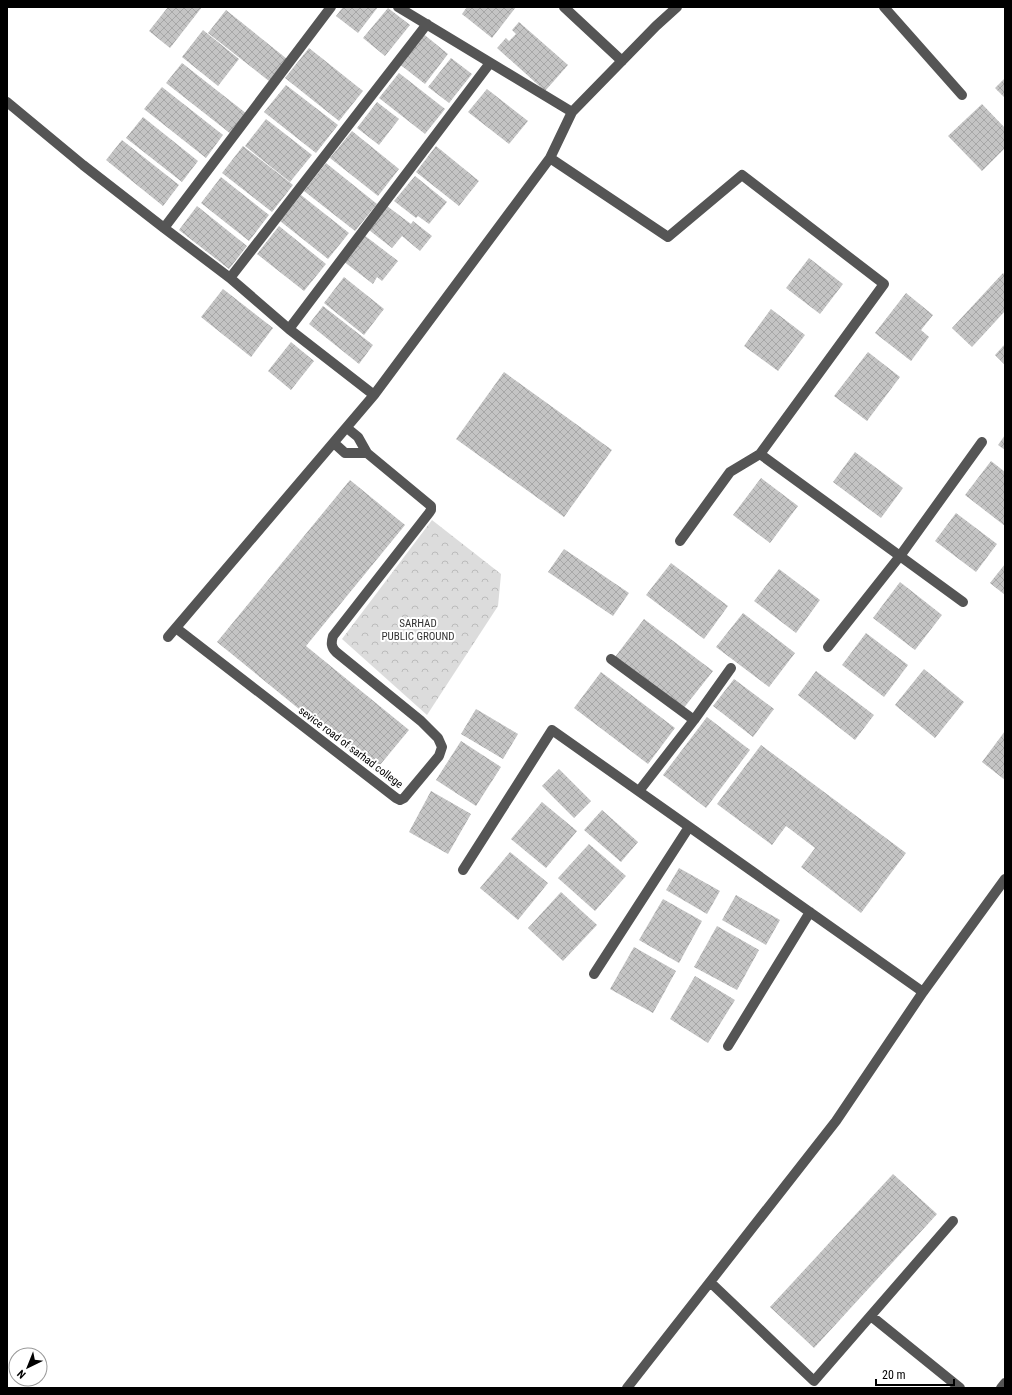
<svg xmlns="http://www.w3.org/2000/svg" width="1012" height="1395" font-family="'Roboto Condensed',sans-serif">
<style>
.forest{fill:url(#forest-crowns)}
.building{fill:url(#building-cross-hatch)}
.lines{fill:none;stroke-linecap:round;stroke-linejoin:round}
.minor{stroke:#555;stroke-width:10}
.labels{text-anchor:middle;stroke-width:4;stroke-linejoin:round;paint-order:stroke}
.park-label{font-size:11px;fill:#333;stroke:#fff}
.street-label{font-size:11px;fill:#000;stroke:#fff}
</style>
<defs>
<pattern id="forest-crowns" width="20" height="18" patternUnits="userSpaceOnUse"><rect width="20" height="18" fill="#dcdcdc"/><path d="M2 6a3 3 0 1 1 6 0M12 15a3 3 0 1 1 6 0" fill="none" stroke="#bbb"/></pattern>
<pattern id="building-cross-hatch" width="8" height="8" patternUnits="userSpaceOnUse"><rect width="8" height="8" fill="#c4c4c4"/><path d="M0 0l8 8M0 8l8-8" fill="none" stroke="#a7a7a7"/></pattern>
</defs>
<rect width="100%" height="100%" fill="#fff"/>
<!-- forest -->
<path class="forest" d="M 432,520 L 501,574 L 498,606 L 427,715 L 342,639 Z"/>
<!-- building -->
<path class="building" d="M 168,7 L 202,7 L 170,48 L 149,31 Z
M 343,7 L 378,7 L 358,33 L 336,16 Z
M 467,7 L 516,7 L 492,38 L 462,14 Z
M 388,8 L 410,25 L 385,56 L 363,38 Z
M 226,10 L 287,59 L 269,81 L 208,33 Z
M 519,22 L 568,65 L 545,91 L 497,48 L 506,38 L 509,41 L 516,34 L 512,30 Z
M 203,30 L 239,59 L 218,86 L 182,57 Z
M 421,32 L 448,54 L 425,84 L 398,63 Z
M 309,48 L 363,91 L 339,121 L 285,78 Z
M 451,58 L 472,74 L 449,103 L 428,87 Z
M 182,63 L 247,114 L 231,134 L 166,83 Z
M 399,73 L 445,109 L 425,134 L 379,98 Z
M 1005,78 L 1005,98 L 995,88 Z
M 286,85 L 338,125 L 316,153 L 264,112 Z
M 162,87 L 223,135 L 206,158 L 144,109 Z
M 487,89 L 528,121 L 509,144 L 468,112 Z
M 377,102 L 399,119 L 379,145 L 357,128 Z
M 982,104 L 1005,128 L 1005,148 L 982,171 L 948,136 Z
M 143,117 L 198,161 L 182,182 L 126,138 Z
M 266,119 L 312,155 L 290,182 L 245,146 Z
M 352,131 L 399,169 L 378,196 L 330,158 Z
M 122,140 L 179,185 L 163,206 L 106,160 Z
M 243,146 L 293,185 L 272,212 L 222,173 Z
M 436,146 L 479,181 L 459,206 L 416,172 Z
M 326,163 L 377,204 L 355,231 L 304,191 Z
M 415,176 L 447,202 L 429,224 L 418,216 L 416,218 L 394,201 Z
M 221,177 L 269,215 L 249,241 L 201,203 Z
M 301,195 L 349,233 L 328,259 L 280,221 Z
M 197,206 L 247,246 L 229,269 L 179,230 Z
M 387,206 L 411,224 L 413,221 L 432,236 L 420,251 L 402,236 L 392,248 L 369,230 Z
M 279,226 L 326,264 L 304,291 L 257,254 Z
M 364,235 L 398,261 L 382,281 L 377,277 L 373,284 L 343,261 Z
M 809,258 L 843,284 L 820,314 L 786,288 Z
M 1003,273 L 1005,275 L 1005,311 L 972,347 L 952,328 Z
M 344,277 L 384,309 L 364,335 L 324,303 Z
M 223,289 L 273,328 L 251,357 L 201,317 Z
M 906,293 L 933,315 L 921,330 L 929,337 L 911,361 L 875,333 Z
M 323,306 L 373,345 L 359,364 L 309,324 Z
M 771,309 L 805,335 L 778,371 L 744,346 Z
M 291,342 L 314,361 L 291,390 L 268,371 Z
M 1005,344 L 1005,365 L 995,355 Z
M 868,352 L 900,377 L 867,421 L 834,396 Z
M 504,372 L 612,450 L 564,517 L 456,439 Z
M 1005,435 L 1005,450 L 998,445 Z
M 855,452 L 903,488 L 881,518 L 833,482 Z
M 991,461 L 1005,472 L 1005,526 L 965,495 Z
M 761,478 L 798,506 L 770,543 L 733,515 Z
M 350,480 L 405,525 L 306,646 L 409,730 L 375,771 L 217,642 Z
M 956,513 L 997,544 L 976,572 L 935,541 Z
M 564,549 L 629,593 L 613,616 L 548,572 Z
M 671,563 L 728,606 L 704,639 L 646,595 Z
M 1005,564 L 1005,595 L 990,583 Z
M 779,569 L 820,600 L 796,633 L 754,601 Z
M 900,582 L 942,615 L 915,650 L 873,618 Z
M 743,613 L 795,653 L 769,687 L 716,647 Z
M 644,619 L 713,671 L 683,709 L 615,657 Z
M 866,633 L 908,665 L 884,697 L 842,665 Z
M 924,669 L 964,702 L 935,738 L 895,705 Z
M 816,671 L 874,715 L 855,740 L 798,695 Z
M 601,672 L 675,728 L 648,764 L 574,708 Z
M 734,679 L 774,709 L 753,737 L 713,706 Z
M 476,709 L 518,734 L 503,759 L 461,734 Z
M 707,717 L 750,750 L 706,808 L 663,775 Z
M 1005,731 L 1005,780 L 982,762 Z
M 461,741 L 501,767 L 476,806 L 436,780 Z
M 761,745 L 906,853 L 861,913 L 801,867 L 815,848 L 786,826 L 772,845 L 717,804 Z
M 559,769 L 591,801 L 574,818 L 542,786 Z
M 431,791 L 471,814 L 448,854 L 409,832 Z
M 542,802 L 577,831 L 546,868 L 511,839 Z
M 602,810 L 638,842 L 621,862 L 584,830 Z
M 589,844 L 626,876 L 595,911 L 558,878 Z
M 510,852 L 548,883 L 518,920 L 480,888 Z
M 679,868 L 720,891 L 707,914 L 666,890 Z
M 561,892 L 597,925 L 563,961 L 528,928 Z
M 736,895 L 780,920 L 766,945 L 722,920 Z
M 663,899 L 702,921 L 679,963 L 639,940 Z
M 717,926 L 759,950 L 737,990 L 694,967 Z
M 634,947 L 676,971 L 653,1013 L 610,989 Z
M 695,976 L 735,1000 L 708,1043 L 670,1019 Z
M 893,1174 L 937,1214 L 814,1348 L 770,1307 Z"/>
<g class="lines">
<!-- minor -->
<path class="minor" d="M 331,7 L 164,228 L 230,278 L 289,329 L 374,395
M 398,7 L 572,112 L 656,26 L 677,7
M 564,7 L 622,61
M 884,7 L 962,95
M 7,102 L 83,165 L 164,228
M 572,112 L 550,158 L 668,237 L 742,175 L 884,284 L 760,454 L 963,602
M 230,278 L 427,24
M 289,329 L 490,63
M 334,443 L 345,453 L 367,453 L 358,437 L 347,428
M 680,541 L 730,472 L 760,454
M 176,628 L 396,798 L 400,800 L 404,798 L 439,756 L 442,747 L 438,738 L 421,721 L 336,652 C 331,647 331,643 333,636 L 429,513 L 431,510 L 431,506 L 367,453
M 168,637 L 374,395 L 550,158
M 828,647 L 900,556 L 982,442
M 611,659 L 694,720
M 639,791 L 694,720 L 731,668
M 463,870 L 552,730 L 923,992
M 594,974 L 689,827
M 728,1046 L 810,912
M 710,1282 L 814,1381 L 953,1221
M 871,1316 L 960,1388
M 627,1388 L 836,1121 L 923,992 L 1005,879
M 1001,1388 L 1005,1383"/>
</g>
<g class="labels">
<!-- park labels -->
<g class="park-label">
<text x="418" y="627">SARHAD<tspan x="418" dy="13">PUBLIC GROUND</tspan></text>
</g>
<!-- street labels -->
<g class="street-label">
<text transform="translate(351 747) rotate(37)" y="4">sevice road of sarhad college</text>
</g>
</g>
<!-- border -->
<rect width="1012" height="1395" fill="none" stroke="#000000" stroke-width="16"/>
<!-- north arrow -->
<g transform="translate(28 1367) rotate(223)"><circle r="19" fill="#ffffff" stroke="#999999"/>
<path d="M0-3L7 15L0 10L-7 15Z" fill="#000000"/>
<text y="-6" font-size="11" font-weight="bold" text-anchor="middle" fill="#000000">N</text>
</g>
<!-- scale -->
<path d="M876 1379v6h78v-6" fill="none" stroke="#000000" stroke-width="2"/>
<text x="882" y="1379" font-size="12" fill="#000000" stroke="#ffffff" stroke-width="3" paint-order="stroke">20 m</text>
</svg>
